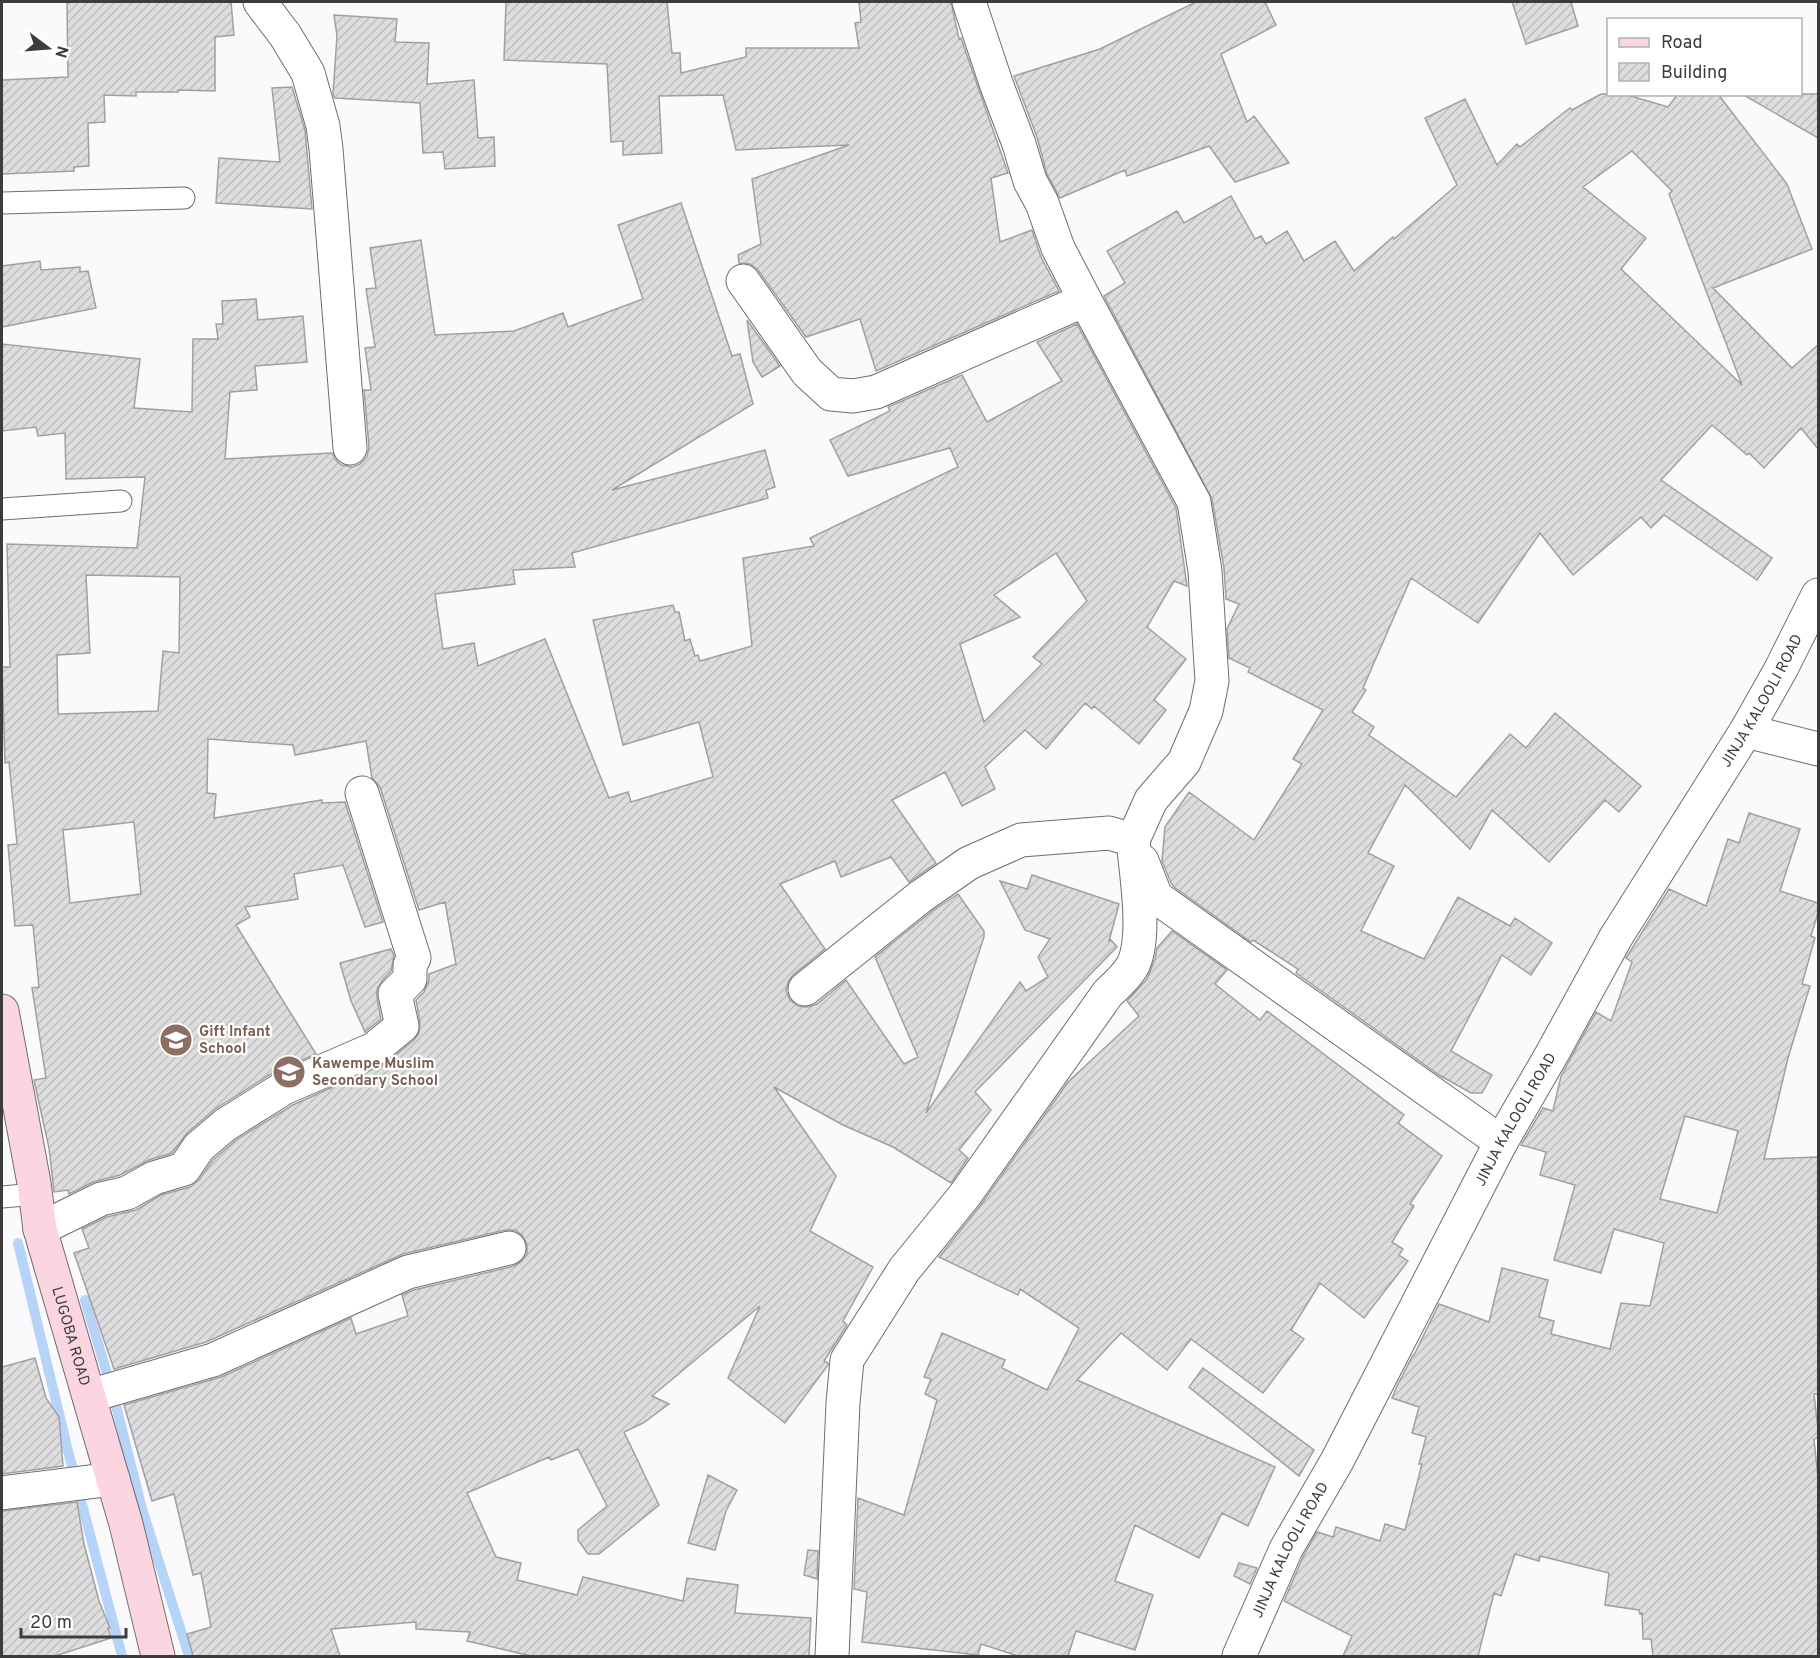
<svg xmlns="http://www.w3.org/2000/svg" width="1820" height="1658" font-family="Overpass,sans-serif">
<style>
.lines{fill:none;stroke-linecap:round;stroke-linejoin:round}
.stream{stroke:#b6d4f8;stroke-width:10}
.building{fill:url(#building-hatch);stroke:#a0a0a2;stroke-width:1.5;fill-rule:evenodd}
.lane-casing{stroke:#6e6d6f;stroke-width:23}
.street-casing{stroke:#6e6d6f;stroke-width:35}
.secondary-casing{stroke:#6e6d6f;stroke-width:35}
.lane{stroke:#fff;stroke-width:21}
.street{stroke:#fff;stroke-width:33}
.secondary{stroke:#fbd5e0;stroke-width:33}
.labels{text-anchor:middle;stroke-width:4.5;stroke-linejoin:round;paint-order:stroke}
.street-label{font-size:15px;fill:#3c3c3d;stroke:#fff}
.education-label{font-size:15px;font-weight:bold;fill:#785e54;stroke:#fff;text-anchor:start}
</style>
<defs>
<pattern id="building-hatch" width="6" height="6" patternUnits="userSpaceOnUse" patternTransform="scale(1.5)"><rect width="6" height="6" fill="#dddddf"/><path d="M-1 1l2-2M0 6l6-6M5 7l2-2" fill="none" stroke="#bfbfc0"/></pattern>
</defs>
<rect width="100%" height="100%" fill="#faf9fc"/>
<g class="lines">
<!-- stream -->
<path class="stream" d="M 18,1243 L 68,1451 L 122,1656
M 85,1300 L 112,1390 L 142,1509 L 189,1656"/>
</g>
<!-- building -->
<path class="building" d="M 67,2 L 231,2 L 234,35 L 215,37 L 215,91 L 178,90 L 178,92 L 136,92 L 136,96 L 104,95 L 105,122 L 88,123 L 89,166 L 74,167 L 74,171 L 2,174 L 2,80 L 68,77 Z
M 506,2 L 667,2 L 672,53 L 680,53 L 681,73 L 746,57 L 746,48 L 859,48 L 855,23 L 861,22 L 859,2 L 951,2 L 959,39 L 961,38 L 1008,173 L 991,178 L 1000,242 L 1032,230 L 1041,257 L 1059,291 L 876,371 L 860,319 L 806,337 L 758,270 L 750,264 L 739,263 L 738,255 L 761,244 L 752,179 L 849,145 L 736,150 L 723,95 L 659,96 L 662,153 L 623,155 L 623,141 L 611,142 L 607,64 L 504,60 Z
M 1196,2 L 1265,2 L 1276,25 L 1221,54 L 1247,122 L 1254,116 L 1289,163 L 1235,182 L 1209,146 L 1127,176 L 1125,170 L 1060,198 L 1047,174 L 1037,137 L 1014,76 L 1100,49 Z
M 1512,2 L 1571,2 L 1578,26 L 1526,44 Z
M 334,15 L 397,19 L 395,42 L 429,43 L 427,84 L 474,80 L 478,138 L 494,137 L 495,166 L 445,169 L 443,152 L 423,153 L 420,103 L 335,98 L 333,94 L 337,36 Z
M 292,87 L 305,130 L 312,209 L 216,203 L 219,158 L 280,162 L 272,88 Z
M 1601,94 L 1624,94 L 1668,107 L 1678,94 L 1718,94 L 1787,184 L 1812,249 L 1713,288 L 1792,368 L 1818,345 L 1818,449 L 1801,428 L 1764,468 L 1749,453 L 1747,455 L 1712,425 L 1661,480 L 1772,558 L 1757,580 L 1664,515 L 1651,528 L 1641,517 L 1573,575 L 1540,533 L 1478,623 L 1411,578 L 1363,688 L 1366,690 L 1352,712 L 1374,727 L 1369,735 L 1456,797 L 1510,734 L 1526,748 L 1555,713 L 1641,786 L 1619,812 L 1605,800 L 1549,862 L 1492,810 L 1470,849 L 1405,785 L 1368,853 L 1394,866 L 1361,931 L 1424,959 L 1458,897 L 1510,926 L 1515,918 L 1552,943 L 1531,975 L 1502,955 L 1451,1051 L 1492,1075 L 1482,1093 L 1471,1093 L 1439,1075 L 1296,973 L 1298,969 L 1253,940 L 1251,942 L 1174,887 L 1171,883 L 1162,861 L 1165,827 L 1189,792 L 1254,840 L 1302,764 L 1293,759 L 1323,710 L 1248,672 L 1250,668 L 1229,658 L 1227,629 L 1239,604 L 1226,599 L 1224,568 L 1212,499 L 1104,296 L 1125,283 L 1107,251 L 1177,211 L 1184,223 L 1231,196 L 1255,239 L 1261,236 L 1266,244 L 1287,231 L 1304,261 L 1335,241 L 1354,271 L 1393,237 L 1394,239 L 1457,185 L 1425,118 L 1465,99 L 1497,165 L 1517,144 L 1520,147 L 1570,108 L 1572,110 ZM 1632,151 L 1672,191 L 1669,194 L 1742,385 L 1621,269 L 1646,238 L 1583,187 Z
M 1742,94 L 1818,94 L 1818,138 Z
M 681,203 L 732,356 L 740,354 L 753,404 L 612,490 L 765,450 L 775,487 L 766,490 L 768,498 L 572,553 L 575,567 L 513,570 L 515,584 L 435,594 L 443,649 L 474,643 L 478,666 L 545,639 L 609,798 L 628,792 L 631,802 L 713,777 L 699,722 L 623,745 L 593,620 L 673,605 L 675,612 L 679,612 L 685,641 L 690,639 L 695,656 L 698,655 L 700,661 L 752,646 L 743,558 L 814,546 L 810,538 L 958,467 L 950,448 L 848,476 L 830,440 L 890,411 L 888,407 L 962,375 L 987,422 L 1062,381 L 1037,342 L 1077,324 L 1176,508 L 1187,586 L 1174,581 L 1147,627 L 1186,659 L 1154,700 L 1166,710 L 1139,744 L 1094,706 L 1092,709 L 1085,703 L 1046,749 L 1025,730 L 985,767 L 995,789 L 962,806 L 945,772 L 892,800 L 936,863 L 909,882 L 891,857 L 841,877 L 835,861 L 780,884 L 825,949 L 793,975 L 788,982 L 786,991 L 790,1000 L 798,1006 L 808,1007 L 817,1004 L 846,980 L 904,1064 L 918,1057 L 875,957 L 931,912 L 958,894 L 984,931 L 984,937 L 926,1113 L 1020,982 L 1026,991 L 1048,977 L 1038,957 L 1050,939 L 1025,930 L 1000,881 L 1027,889 L 1032,875 L 1119,904 L 1109,941 L 1111,940 L 1117,947 L 975,1092 L 991,1110 L 959,1150 L 968,1158 L 951,1183 L 893,1147 L 843,1125 L 774,1087 L 836,1176 L 810,1231 L 873,1267 L 843,1321 L 847,1325 L 824,1361 L 828,1363 L 828,1365 L 785,1423 L 728,1378 L 760,1306 L 652,1396 L 669,1404 L 643,1423 L 624,1432 L 659,1505 L 599,1554 L 588,1554 L 578,1540 L 578,1530 L 607,1506 L 578,1449 L 551,1460 L 549,1457 L 467,1493 L 496,1557 L 521,1563 L 517,1580 L 577,1595 L 583,1577 L 683,1601 L 687,1578 L 738,1585 L 735,1613 L 811,1618 L 809,1656 L 531,1656 L 467,1641 L 470,1632 L 416,1629 L 416,1622 L 331,1629 L 340,1656 L 193,1656 L 187,1634 L 211,1627 L 201,1573 L 193,1575 L 174,1494 L 152,1501 L 124,1405 L 221,1377 L 351,1318 L 356,1334 L 408,1316 L 402,1295 L 414,1290 L 514,1266 L 521,1262 L 527,1254 L 527,1244 L 522,1235 L 515,1230 L 505,1230 L 403,1254 L 206,1342 L 114,1369 L 74,1253 L 89,1248 L 82,1229 L 107,1217 L 136,1210 L 161,1195 L 190,1187 L 199,1180 L 213,1160 L 236,1140 L 293,1105 L 386,1063 L 414,1040 L 419,1033 L 420,1022 L 416,1000 L 424,992 L 429,980 L 429,974 L 456,964 L 445,902 L 419,910 L 380,787 L 372,778 L 366,741 L 295,755 L 293,745 L 208,739 L 207,793 L 216,794 L 214,818 L 322,800 L 322,803 L 345,802 L 383,922 L 365,927 L 343,865 L 294,874 L 298,899 L 245,907 L 250,917 L 236,925 L 316,1054 L 274,1072 L 215,1109 L 187,1133 L 172,1153 L 149,1160 L 120,1175 L 93,1182 L 69,1194 L 68,1190 L 54,1192 L 49,1148 L 34,1080 L 46,1078 L 32,988 L 39,987 L 33,925 L 15,926 L 8,845 L 17,844 L 9,762 L 5,763 L 2,667 L 10,667 L 7,544 L 137,548 L 145,477 L 66,479 L 65,433 L 38,436 L 36,427 L 2,431 L 2,344 L 140,359 L 134,408 L 192,412 L 193,339 L 218,339 L 216,324 L 223,324 L 222,301 L 256,299 L 258,320 L 303,316 L 307,362 L 255,366 L 257,390 L 230,392 L 225,459 L 332,453 L 335,459 L 341,465 L 352,467 L 360,464 L 367,457 L 369,447 L 364,390 L 371,390 L 365,348 L 375,347 L 366,289 L 376,288 L 370,248 L 421,240 L 435,335 L 514,331 L 563,313 L 568,327 L 643,299 L 618,225 ZM 1056,553 L 1087,601 L 1033,657 L 1042,664 L 984,722 L 960,644 L 1020,617 L 994,595 ZM 86,575 L 180,577 L 179,653 L 163,651 L 158,711 L 58,714 L 57,655 L 90,653 ZM 134,822 L 141,894 L 70,903 L 63,830 Z
M 40,261 L 41,270 L 80,267 L 80,272 L 88,271 L 96,308 L 2,327 L 2,266 Z
M 747,320 L 780,366 L 762,377 L 753,362 Z
M 1749,813 L 1800,829 L 1780,891 L 1818,903 L 1818,913 L 1811,936 L 1815,938 L 1802,984 L 1810,986 L 1788,1058 L 1764,1159 L 1818,1157 L 1818,1394 L 1814,1394 L 1818,1429 L 1818,1438 L 1814,1439 L 1818,1478 L 1818,1656 L 1653,1656 L 1651,1639 L 1643,1639 L 1642,1613 L 1640,1614 L 1639,1610 L 1605,1605 L 1609,1573 L 1540,1556 L 1539,1561 L 1515,1554 L 1501,1596 L 1494,1593 L 1478,1656 L 1343,1656 L 1352,1636 L 1284,1601 L 1303,1557 L 1317,1532 L 1333,1537 L 1336,1527 L 1380,1541 L 1385,1524 L 1405,1530 L 1422,1464 L 1419,1464 L 1426,1437 L 1412,1433 L 1419,1407 L 1392,1398 L 1397,1386 L 1413,1355 L 1414,1355 L 1439,1304 L 1489,1322 L 1502,1268 L 1548,1280 L 1539,1317 L 1554,1321 L 1551,1334 L 1610,1349 L 1621,1303 L 1650,1306 L 1664,1243 L 1614,1229 L 1601,1273 L 1554,1260 L 1575,1185 L 1540,1175 L 1546,1152 L 1521,1145 L 1543,1108 L 1553,1111 L 1561,1076 L 1596,1012 L 1611,1021 L 1632,962 L 1626,958 L 1669,889 L 1706,906 L 1728,839 L 1739,843 ZM 1685,1116 L 1738,1131 L 1717,1213 L 1660,1199 Z
M 1172,931 L 1227,970 L 1215,984 L 1260,1020 L 1267,1011 L 1404,1115 L 1398,1123 L 1442,1156 L 1410,1204 L 1414,1206 L 1392,1242 L 1403,1249 L 1399,1255 L 1408,1261 L 1364,1318 L 1320,1283 L 1291,1330 L 1304,1339 L 1263,1393 L 1191,1339 L 1167,1370 L 1121,1333 L 1077,1380 L 1275,1467 L 1248,1526 L 1222,1513 L 1199,1558 L 1135,1525 L 1115,1581 L 1153,1595 L 1135,1650 L 1076,1631 L 1068,1656 L 1018,1656 L 981,1644 L 978,1655 L 862,1642 L 867,1592 L 854,1589 L 858,1498 L 904,1515 L 937,1400 L 925,1394 L 931,1379 L 924,1377 L 942,1333 L 1005,1360 L 1002,1368 L 1047,1390 L 1079,1328 L 1020,1289 L 1018,1295 L 939,1257 L 980,1206 L 1068,1082 L 1139,1016 L 1127,1001 L 1147,979 L 1155,959 L 1157,948 Z
M 391,949 L 394,956 L 391,971 L 382,981 L 377,989 L 377,998 L 381,1019 L 365,1032 L 351,1001 L 340,963 Z
M 35,1358 L 46,1398 L 59,1417 L 63,1466 L 2,1474 L 2,1367 Z
M 1203,1368 L 1314,1450 L 1299,1476 L 1189,1387 Z
M 708,1475 L 737,1490 L 726,1511 L 715,1550 L 688,1543 Z
M 77,1502 L 84,1544 L 99,1601 L 110,1628 L 108,1628 L 111,1638 L 55,1656 L 2,1656 L 2,1511 Z
M 808,1550 L 818,1551 L 817,1579 L 804,1575 Z
M 1239,1563 L 1257,1568 L 1250,1584 L 1234,1576 Z"/>
<g class="lines">
<!-- lane casing -->
<g class="lane-casing">
<path id="lane" d="M 2,203 L 184,198
M 2,509 L 121,501
M 2,1197 L 36,1194"/>
</g>
<!-- street casing -->
<g class="street-casing">
<g id="street">
<path d="M 260,2 L 285,35 L 308,73 L 323,126 L 326,149 L 350,448"/>
<path d="M 743,281 L 807,372 L 831,394 L 853,396 L 876,392 L 1085,300 L 1058,248 L 1042,203 L 1030,181 L 1019,144 L 997,86 L 969,2"/>
<path d="M 1746,731 L 1818,749"/>
<path d="M 1142,861 L 1156,897 L 1501,1142"/>
<path d="M 805,989 L 920,897 L 969,863 L 1021,840 L 1109,833 L 1133,840 L 1151,800 L 1184,762 L 1206,711 L 1212,681 L 1205,571 L 1194,502 L 1085,300"/>
<path d="M 40,1229 L 101,1199 L 127,1193 L 154,1178 L 184,1169 L 199,1147 L 225,1125 L 284,1088 L 374,1049 L 402,1026 L 395,994 L 410,979 L 410,965 L 414,958 L 362,793"/>
<path d="M 89,1396 L 213,1360 L 408,1272 L 509,1248"/>
<path d="M 2,1493 L 113,1479"/>
<path d="M 832,1656 L 843,1403 L 847,1360 L 904,1270 L 965,1195 L 1108,993 C 1117,985 1127,976 1133,965 C 1147,936 1136,873 1133,840"/>
<path id="s1" d="M 1239,1656 L 1286,1549 L 1337,1461 L 1501,1142 L 1553,1052 L 1616,937 L 1746,731 L 1781,669 L 1818,595"/>
</g>
</g>
<!-- secondary casing -->
<g class="secondary-casing">
<g id="secondary">
<path id="s2" d="M 2,1011 L 34,1183 L 40,1229 L 126,1524 L 158,1656"/>
</g>
</g>
<!-- lane -->
<use href="#lane" class="lane"/>
<!-- street -->
<use href="#street" class="street"/>
<!-- secondary -->
<use href="#secondary" class="secondary"/>
</g>
<!-- icons -->
<defs>
<g id="school-disc" transform="scale(1.725)"><circle r="9.5" fill="#8d6e63" stroke="#fff"/><path d="M0-5L7-2L0 1L-7-2ZM-4 1L0 2.5L4 1V4Q0 6-4 4Z" fill="#fff"/></g>
</defs>
<g fill-rule="evenodd">
<use href="#school-disc" x="176" y="1040"/>
<use href="#school-disc" x="289" y="1072"/>
</g>
<g class="labels">
<!-- street labels -->
<g class="street-label">
<text dy="5" stroke="none"><textPath href="#s1" startOffset="1090">JINJA KALOOLI ROAD</textPath></text>
<text dy="5" stroke="none"><textPath href="#s1" startOffset="604">JINJA KALOOLI ROAD</textPath></text>
<text dy="5" stroke="none"><textPath href="#s2" startOffset="333">LUGOBA ROAD</textPath></text>
<text dy="5" stroke="none"><textPath href="#s1" startOffset="118">JINJA KALOOLI ROAD</textPath></text>
</g>
<!-- education labels -->
<g class="education-label">
<text x="199" y="1036">Gift Infant<tspan x="199" dy="17">School</tspan></text>
<text x="312" y="1068">Kawempe Muslim<tspan x="312" dy="17">Secondary School</tspan></text>
</g>
</g>
<!-- border -->
<rect width="1820" height="1658" fill="none" stroke="#3c3c3d" stroke-width="6"/>
<!-- legend -->
<rect x="1607" y="18" width="195" height="78" fill="#ffffff" stroke="#b1b1b1" stroke-width="1.5"/>
<rect x="1619" y="38" width="30" height="9" fill="#fbd5e0" stroke="#b1b1b1" stroke-width="1.5"/>
<text x="1661" y="48" font-size="18" fill="#3c3c3d">Road</text>
<rect x="1619" y="63" width="30" height="18" fill="url(#building-hatch)" stroke="#b1b1b1" stroke-width="1.5"/>
<text x="1661" y="78" font-size="18" fill="#3c3c3d">Building</text>
<!-- north arrow -->
<g transform="translate(48 48) rotate(106)" stroke="#ffffff" stroke-width="4.5" paint-order="stroke">
<path d="M0-4.5L10 22L0 15L-10 22Z" fill="#3c3c3d"/>
<text y="-9" font-size="16" font-weight="bold" text-anchor="middle" fill="#3c3c3d">N</text>
</g>
<!-- scale -->
<path d="M21 1628v9h105v-9" fill="none" stroke="#3c3c3d" stroke-width="3"/>
<text x="30" y="1628" font-size="18" fill="#3c3c3d" stroke="#ffffff" stroke-width="4.5" paint-order="stroke">20 m</text>
</svg>
